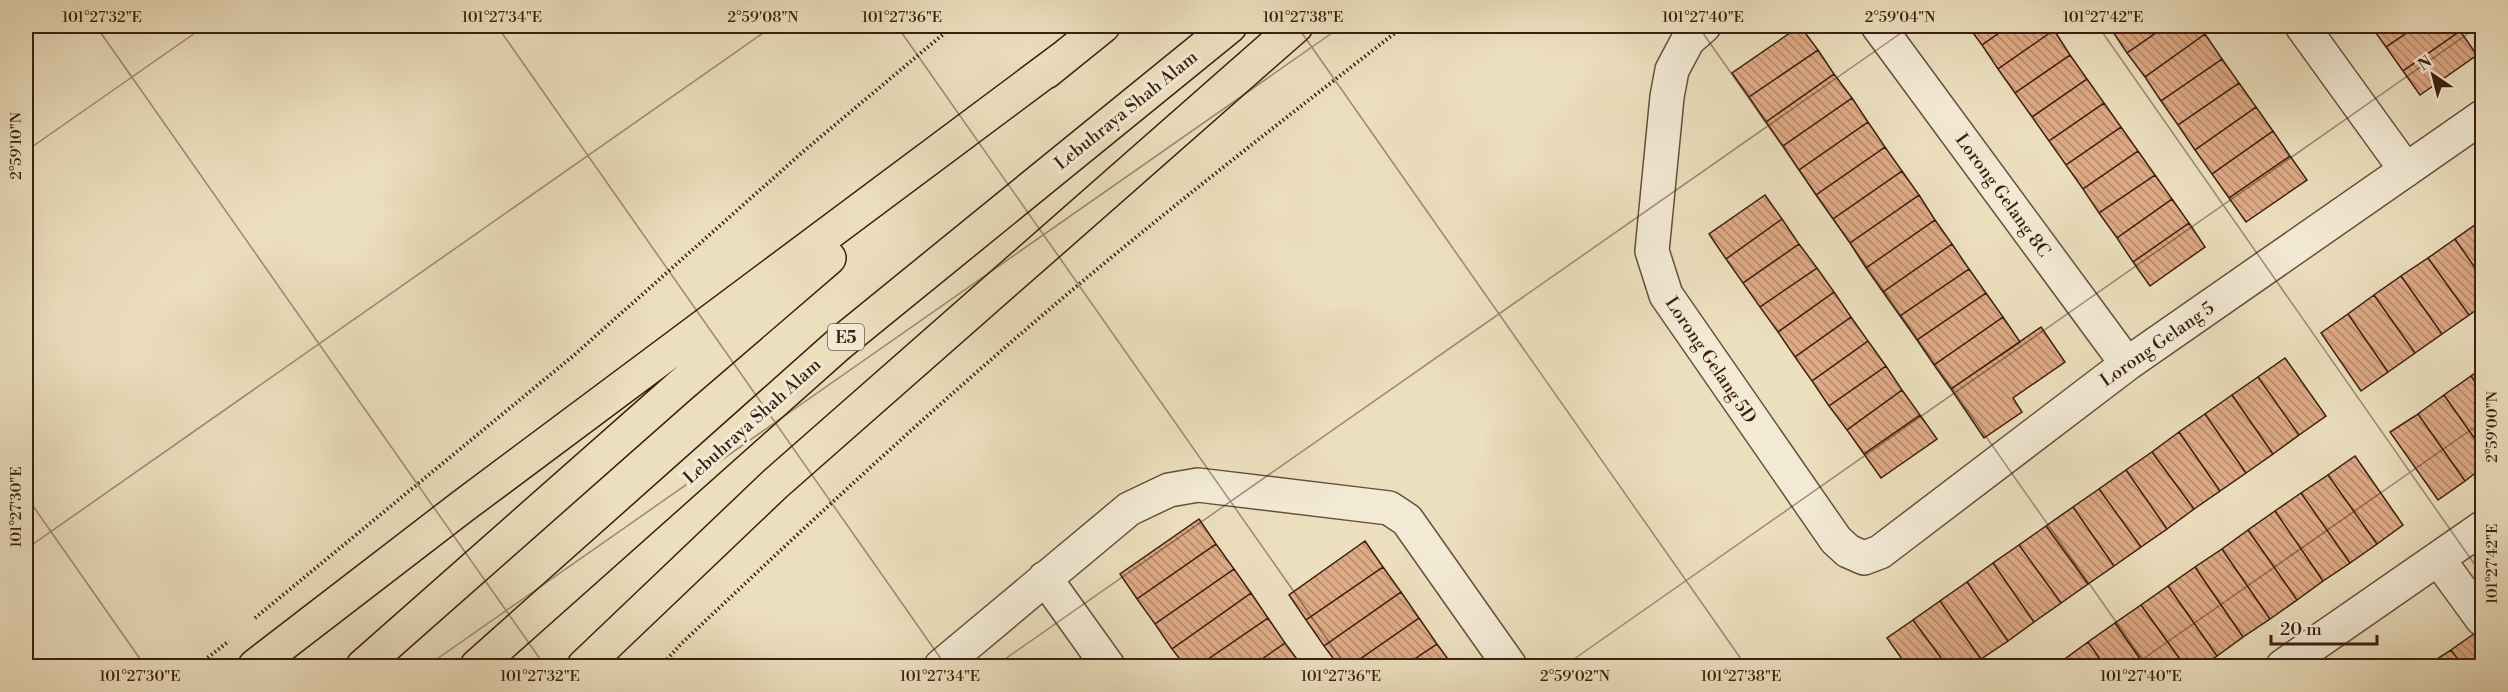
<svg xmlns="http://www.w3.org/2000/svg" width="2508" height="692" font-family="'Libre Bodoni',serif">
<style>
.building{fill:url(#building-back-hatch);stroke:#3a1f10;stroke-width:1.5}
.lines{fill:none;stroke-linecap:round;stroke-linejoin:round}
.street-casing{stroke:#664f3c;stroke-width:36}
.highway-casing{stroke:#3a1f10;stroke-width:36}
.path{stroke:#3a1f10;stroke-width:4;stroke-dasharray:1.5 3;stroke-linecap:butt}
.street{stroke:#f3ead5;stroke-width:33}
.highway{stroke:#ecdfbe;stroke-width:33}
.ticks{fill:none;stroke:#3a1f10;stroke-width:1.5;stroke-opacity:0.45}
.labels{text-anchor:middle;stroke-width:6;stroke-linejoin:round;paint-order:stroke}
.shield{fill:#f3ead5;stroke:#725c4b;stroke-width:1.5}
.shield-label{font-size:16px;font-weight:bold;fill:#3a1f10}
.street-label{font-size:18px;fill:#3a1f10;stroke:#f3ead5}
.neatline{fill:none;stroke:#3a1f10;stroke-width:2}
.ticks-label{font-size:15px;text-anchor:middle;fill:#3a1f10}
</style>
<defs>
<pattern id="building-back-hatch" width="6" height="6" patternUnits="userSpaceOnUse" patternTransform="scale(1.5)"><rect width="6" height="6" fill="#dfaa86"/><path d="M-1 5l2 2M0 0l6 6M5-1l2 2" fill="none" stroke="#b68a6c"/></pattern>
</defs>
<rect width="100%" height="100%" fill="#ecdfbe"/>
<filter id="stains"><feTurbulence type="fractalNoise" baseFrequency=".00333" numOctaves="4"/><feColorMatrix values="0 0 0 0 .2 0 0 0 0 .09 0 0 0 0 .02 0 0 0 .5 -.17"/></filter>
<radialGradient id="worn" r=".72"><stop offset=".6" stop-color="#630" stop-opacity="0"/><stop offset="1" stop-color="#630" stop-opacity=".3"/></radialGradient>
<!-- building -->
<path class="building" d="M 1800,26 L 1818,50 L 1749,97 L 1732,73 Z
M 1968,26 L 2009,26 L 1982,45 Z
M 2009,26 L 2050,26 L 2054,30 L 1998,69 L 1982,45 Z
M 2115,26 L 2166,26 L 2127,53 L 2111,29 Z
M 2166,26 L 2199,26 L 2205,34 L 2145,77 L 2127,53 Z
M 2371,26 L 2417,26 L 2386,47 Z
M 2417,26 L 2456,26 L 2460,31 L 2403,71 L 2386,47 Z
M 2054,30 L 2070,55 L 2015,93 L 1998,69 Z
M 2460,31 L 2477,55 L 2420,95 L 2403,71 Z
M 2205,34 L 2222,59 L 2161,101 L 2145,77 Z
M 1818,50 L 1834,74 L 1766,122 L 1749,97 Z
M 2070,55 L 2087,79 L 2032,117 L 2015,93 Z
M 2222,59 L 2239,83 L 2178,125 L 2161,101 Z
M 1834,74 L 1852,98 L 1783,146 L 1766,122 Z
M 2087,79 L 2104,103 L 2049,141 L 2032,117 Z
M 2239,83 L 2256,107 L 2195,150 L 2178,125 Z
M 1852,98 L 1868,122 L 1799,170 L 1783,146 Z
M 2104,103 L 2121,127 L 2066,165 L 2049,141 Z
M 2256,107 L 2273,131 L 2212,174 L 2195,150 Z
M 1868,122 L 1885,147 L 1816,195 L 1799,170 Z
M 2121,127 L 2138,151 L 2083,189 L 2066,165 Z
M 2273,131 L 2290,156 L 2229,198 L 2212,174 Z
M 1885,147 L 1902,171 L 1833,219 L 1816,195 Z
M 2138,151 L 2155,175 L 2099,213 L 2083,189 Z
M 2290,156 L 2307,180 L 2246,222 L 2229,198 Z
M 1902,171 L 1919,195 L 1850,243 L 1833,219 Z
M 2155,175 L 2172,199 L 2117,238 L 2099,213 Z
M 1765,195 L 1782,219 L 1726,259 L 1709,234 Z
M 1919,195 L 1935,220 L 1866,268 L 1850,243 Z
M 2172,199 L 2189,223 L 2133,262 L 2117,238 Z
M 1782,219 L 1799,244 L 1743,283 L 1726,259 Z
M 1935,220 L 1952,244 L 1883,292 L 1866,268 Z
M 2482,220 L 2482,278 L 2455,239 Z
M 2189,223 L 2205,247 L 2150,286 L 2133,262 Z
M 2455,239 L 2482,278 L 2482,306 L 2469,315 L 2428,258 Z
M 1799,244 L 1817,268 L 1760,307 L 1743,283 Z
M 1952,244 L 1969,269 L 1900,316 L 1883,292 Z
M 2428,258 L 2469,315 L 2442,334 L 2401,276 Z
M 1817,268 L 1834,292 L 1778,332 L 1760,307 Z
M 1969,269 L 1986,293 L 1917,340 L 1900,316 Z
M 2401,276 L 2442,334 L 2415,353 L 2374,295 Z
M 1834,292 L 1851,317 L 1795,357 L 1778,332 Z
M 1986,293 L 2003,317 L 1934,365 L 1917,340 Z
M 2374,295 L 2415,353 L 2388,372 L 2348,314 Z
M 2348,314 L 2388,372 L 2361,391 L 2321,333 Z
M 1851,317 L 1868,341 L 1812,381 L 1795,357 Z
M 2003,317 L 2020,342 L 1951,389 L 1934,365 Z
M 2041,327 L 2065,362 L 2013,398 L 2022,412 L 1984,438 L 1951,389 Z
M 1868,341 L 1886,366 L 1829,406 L 1812,381 Z
M 2285,358 L 2326,416 L 2299,435 L 2258,377 Z
M 1886,366 L 1902,390 L 1847,430 L 1829,406 Z
M 2482,368 L 2482,392 L 2471,376 Z
M 2471,376 L 2482,392 L 2482,449 L 2444,395 Z
M 2258,377 L 2299,435 L 2273,454 L 2232,395 Z
M 1902,390 L 1920,415 L 1864,454 L 1847,430 Z
M 2232,395 L 2273,454 L 2246,473 L 2205,414 Z
M 2444,395 L 2482,449 L 2482,468 L 2465,481 L 2418,414 Z
M 2205,414 L 2246,473 L 2220,491 L 2179,432 Z
M 2418,414 L 2465,481 L 2438,500 L 2390,432 Z
M 1920,415 L 1937,439 L 1881,478 L 1864,454 Z
M 2179,432 L 2220,491 L 2194,509 L 2152,452 Z
M 2152,452 L 2194,509 L 2167,529 L 2126,470 Z
M 2355,456 L 2403,525 L 2377,544 L 2328,475 Z
M 2126,470 L 2167,529 L 2141,547 L 2099,489 Z
M 2328,475 L 2377,544 L 2350,563 L 2301,493 Z
M 2099,489 L 2141,547 L 2114,566 L 2073,507 Z
M 2301,493 L 2350,563 L 2323,581 L 2275,511 Z
M 2073,507 L 2114,566 L 2088,584 L 2046,526 Z
M 2275,511 L 2323,581 L 2297,600 L 2248,530 Z
M 1199,519 L 1216,544 L 1137,599 L 1120,574 Z
M 2046,526 L 2088,584 L 2061,603 L 2019,545 Z
M 2248,530 L 2297,600 L 2270,619 L 2222,549 Z
M 1365,541 L 1383,567 L 1306,620 L 1289,595 Z
M 1216,544 L 1234,569 L 1155,624 L 1137,599 Z
M 2019,545 L 2061,603 L 2034,622 L 1993,563 Z
M 2222,549 L 2270,619 L 2243,637 L 2195,567 Z
M 1993,563 L 2034,622 L 2008,641 L 1967,582 Z
M 1383,567 L 1401,592 L 1324,646 L 1306,620 Z
M 2195,567 L 2243,637 L 2217,656 L 2168,586 Z
M 1234,569 L 1251,593 L 1172,649 L 1155,624 Z
M 1967,582 L 2008,641 L 1981,659 L 1940,601 Z
M 2168,586 L 2217,656 L 2202,666 L 2185,666 L 2141,605 Z
M 1401,592 L 1419,618 L 1350,666 L 1339,666 L 1324,646 Z
M 1251,593 L 1268,618 L 1198,666 L 1185,666 L 1172,649 Z
M 1940,601 L 1981,659 L 1971,666 L 1947,666 L 1913,620 Z
M 2141,605 L 2185,666 L 2145,666 L 2115,623 Z
M 1268,618 L 1285,643 L 1252,666 L 1198,666 Z
M 1419,618 L 1437,644 L 1404,666 L 1350,666 Z
M 1913,620 L 1947,666 L 1907,666 L 1887,638 Z
M 2115,623 L 2145,666 L 2105,666 L 2088,642 Z
M 2478,631 L 2482,638 L 2482,666 L 2463,666 L 2451,650 Z
M 2088,642 L 2105,666 L 2066,666 L 2062,661 Z
M 1285,643 L 1302,666 L 1252,666 Z
M 1437,644 L 1453,666 L 1404,666 Z
M 2451,650 L 2463,666 L 2426,666 Z
M 1043,660 L 1048,666 L 1035,666 Z
M 2062,661 L 2066,666 L 2053,666 Z"/>
<g class="lines">
<!-- street casing -->
<g class="street-casing">
<path id="street" d="M 1704,26 L 1688,40 L 1672,70 L 1667,97 L 1652,251 L 1666,295 L 1836,540 L 1848,551 L 1864,558 L 1880,552 L 2127,364 L 2482,117
M 1878,26 L 2127,364
M 2302,26 L 2406,170
M 2439,560 L 2482,619
M 1045,578 L 1108,666
M 941,666 L 1129,509 L 1169,490 L 1198,485 L 1389,508 L 1407,520 L 1510,666
M 2283,666 L 2482,528"/>
</g>
<!-- highway casing -->
<g class="highway-casing">
<path id="highway" d="M 1046,72 L 1103,26
M 255,666 L 463,506 L 1062,59
M 363,666 L 679,387 L 829,258
M 477,666 L 839,344 L 1230,26
M 584,666 L 775,484 L 1296,26"/>
</g>
<!-- path -->
<path class="path" d="M 255,618 L 573,356 L 805,150 L 953,26
M 197,666 L 229,641
M 661,666 L 681,644 C 796,535 911,428 1031,325 C 1152,221 1278,124 1404,26"/>
<!-- street -->
<use href="#street" class="street"/>
<!-- highway -->
<use href="#highway" class="highway"/>
</g>
<!-- ticks -->
<path class="ticks" d="M 96,26 L 545,666M 497,26 L 946,666M 897,26 L 1346,666M 1297,26 L 1746,666M 1698,26 L 2147,666M 2098,26 L 2482,575M 26,151 L 205,26M 26,496 L 145,666M 26,549 L 773,26M 427,666 L 1342,26M 995,666 L 1911,26M 1564,666 L 2479,26M 2133,666 L 2482,422"/>
<g class="labels">
<!-- shield labels -->
<rect class="shield" x="828" y="324" width="36" height="26" rx="4.5"/>
<g class="shield-label">
<text x="846" y="343">E5</text>
</g>
<!-- street labels -->
<g class="street-label">
<text transform="translate(1126 110) rotate(-39)" y="6">Lebuhraya Shah Alam</text>
<text transform="translate(2003 195) rotate(54)" y="6">Lorong Gelang 8C</text>
<text transform="translate(2157 344) rotate(-35)" y="6">Lorong Gelang 5</text>
<text transform="translate(1711 360) rotate(56)" y="6">Lorong Gelang 5D</text>
<text transform="translate(752 421) rotate(-42)" y="6">Lebuhraya Shah Alam</text>
</g>
</g>
<!-- margin -->
<rect width="2508" height="692" fill="none" stroke="#ecdfbe" stroke-width="66"/>
<!-- north arrow -->
<g transform="translate(2433 75) rotate(325)" stroke="#f3ead5" stroke-width="4.5" paint-order="stroke">
<path d="M0-4.5L10 22L0 15L-10 22Z" fill="#3a1f10"/>
<text y="-9" font-size="16" font-weight="bold" text-anchor="middle" fill="#3a1f10">N</text>
</g>
<!-- scale -->
<path d="M2271 635v9h106v-9" fill="none" stroke="#3a1f10" stroke-width="3"/>
<text x="2280" y="635" font-size="18" fill="#3a1f10" stroke="#f3ead5" stroke-width="4.5" paint-order="stroke">20 m</text>
<rect x="33" y="33" width="2442" height="626" class="neatline"/>
<g class="ticks-label">
<text x="102" y="22">101°27'32"E</text>
<text x="502" y="22">101°27'34"E</text>
<text x="763" y="22">2°59'08"N</text>
<text x="902" y="22">101°27'36"E</text>
<text x="1303" y="22">101°27'38"E</text>
<text x="1703" y="22">101°27'40"E</text>
<text x="1900" y="22">2°59'04"N</text>
<text x="2103" y="22">101°27'42"E</text>
<text transform="translate(16 146) rotate(-90)" y="5">2°59'10"N</text>
<text transform="translate(2492 427) rotate(-90)" y="5">2°59'00"N</text>
<text transform="translate(16 507) rotate(-90)" y="5">101°27'30"E</text>
<text transform="translate(2492 564) rotate(-90)" y="5">101°27'42"E</text>
<text x="140" y="681">101°27'30"E</text>
<text x="540" y="681">101°27'32"E</text>
<text x="940" y="681">101°27'34"E</text>
<text x="1341" y="681">101°27'36"E</text>
<text x="1575" y="681">2°59'02"N</text>
<text x="1741" y="681">101°27'38"E</text>
<text x="2141" y="681">101°27'40"E</text>
</g>
<rect width="100%" height="100%" filter="url(#stains)"/>
<rect width="100%" height="100%" fill="url(#worn)"/>
</svg>
